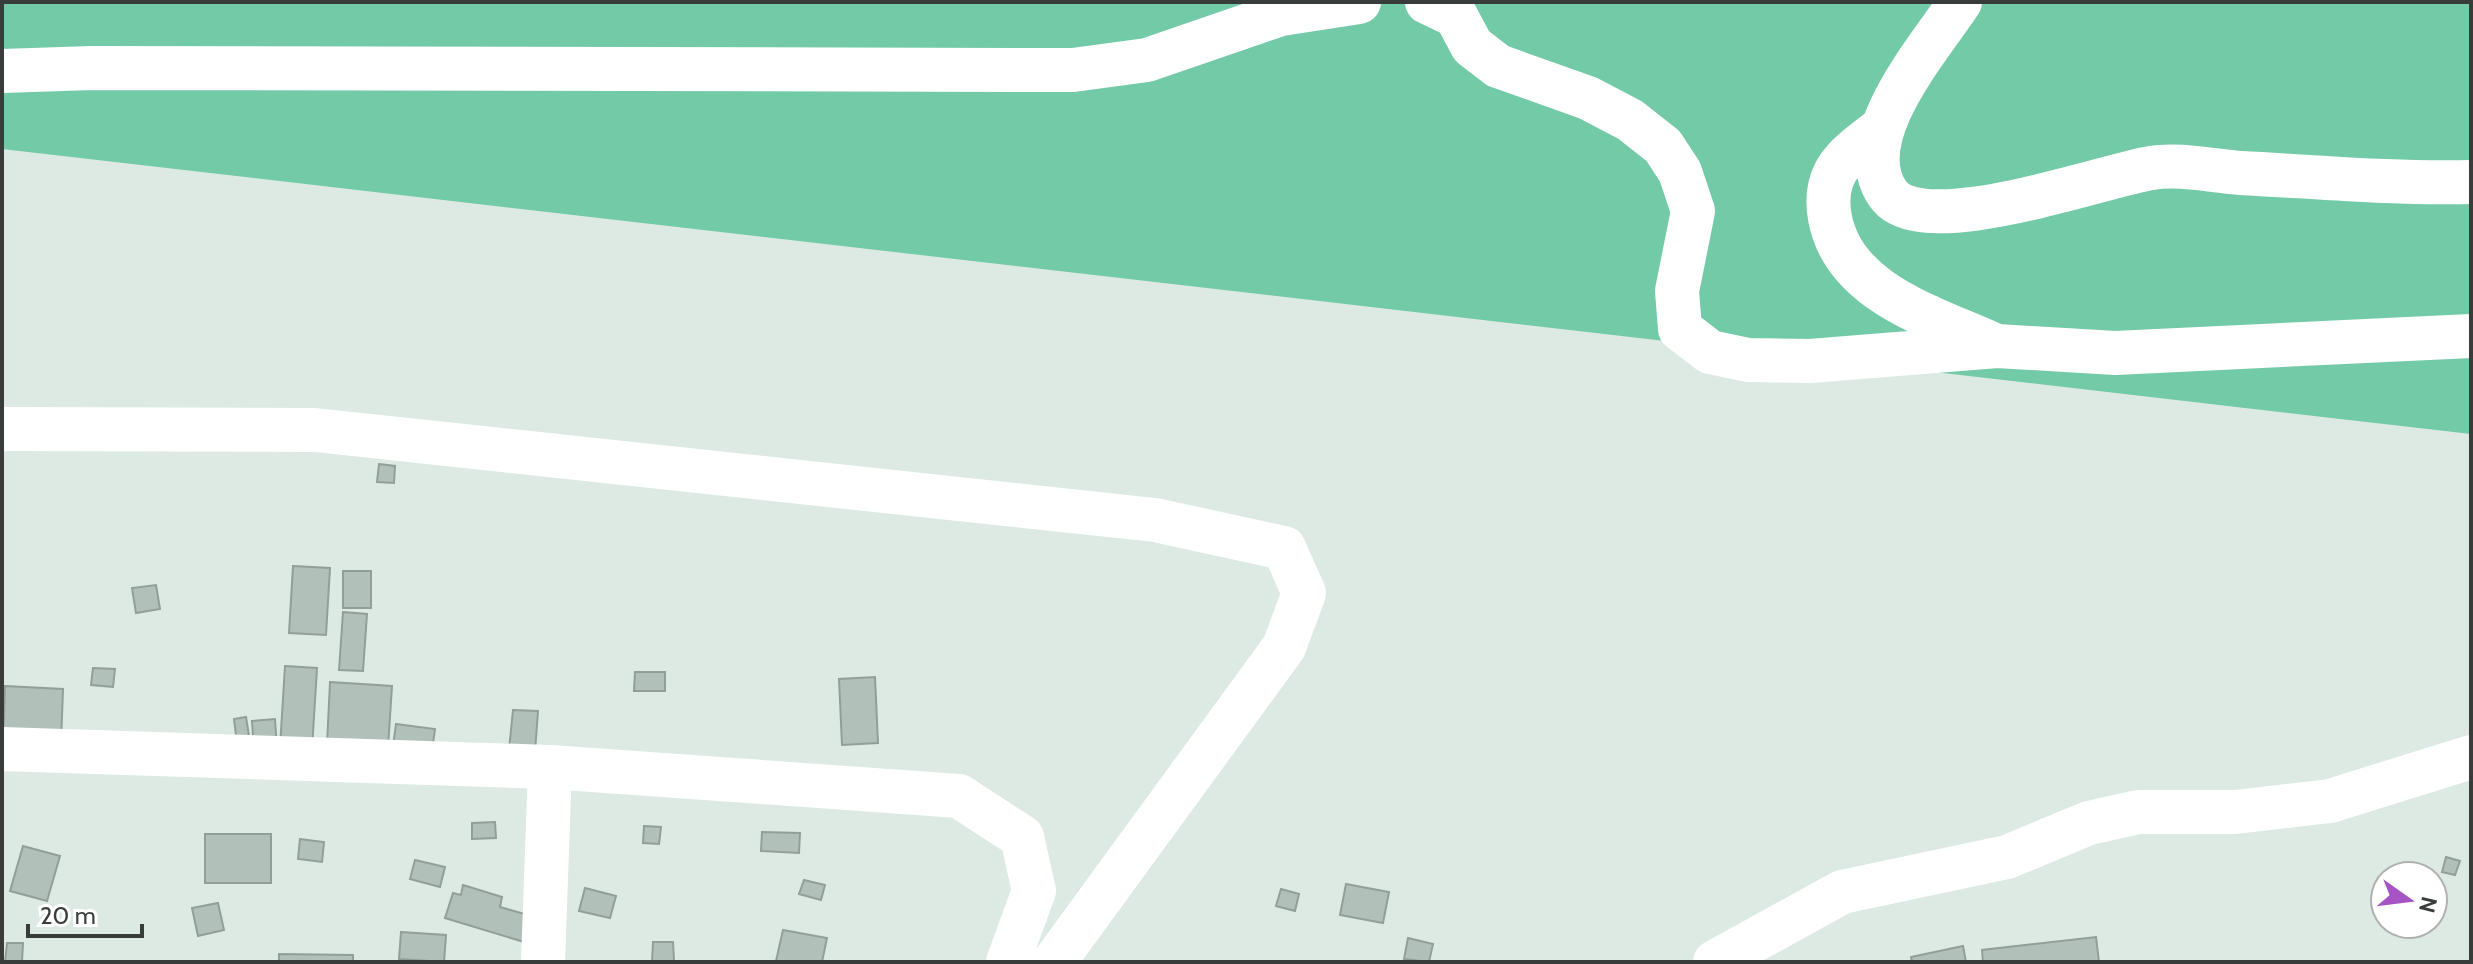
<svg xmlns="http://www.w3.org/2000/svg" width="2473" height="964" font-family="Cabin,sans-serif">
<style>
.forest{fill:#72caa7}
.building{fill:#b2c0ba;stroke:#929f99;stroke-width:2}
.lines{fill:none;stroke-linecap:round;stroke-linejoin:round}
.minor{stroke:#fff;stroke-width:44}
</style>
<rect width="100%" height="100%" fill="#dceae3"/>
<!-- forest -->
<path class="forest" d="M 2,2 L 2471,2 L 2471,434 L 2,149 Z"/>
<!-- building -->
<path class="building" d="M 379,464 L 395,466 L 394,483 L 377,482 Z
M 293,566 L 330,568 L 326,635 L 289,633 Z
M 343,571 L 371,571 L 371,608 L 343,608 Z
M 156,585 L 160,609 L 136,613 L 132,588 Z
M 343,612 L 367,614 L 363,671 L 339,670 Z
M 285,666 L 317,668 L 312,749 L 280,747 Z
M 93,668 L 115,669 L 113,687 L 91,685 Z
M 635,672 L 665,672 L 665,691 L 634,691 Z
M 875,677 L 878,743 L 842,745 L 839,679 Z
M 330,682 L 392,686 L 388,748 L 327,744 Z
M 5,686 L 63,689 L 61,743 L 3,741 Z
M 513,710 L 538,711 L 535,752 L 509,750 Z
M 246,717 L 250,742 L 237,743 L 234,719 Z
M 275,719 L 277,748 L 254,750 L 252,721 Z
M 396,724 L 435,729 L 432,751 L 393,746 Z
M 495,822 L 496,838 L 472,839 L 472,823 Z
M 644,826 L 661,827 L 659,844 L 643,843 Z
M 762,832 L 800,833 L 799,853 L 761,851 Z
M 205,834 L 271,834 L 271,883 L 205,883 Z
M 300,839 L 324,842 L 322,862 L 298,859 Z
M 23,846 L 60,856 L 47,901 L 10,891 Z
M 2446,857 L 2460,861 L 2455,875 L 2442,872 Z
M 415,860 L 445,867 L 440,887 L 410,879 Z
M 804,880 L 825,885 L 821,900 L 799,894 Z
M 1346,884 L 1389,892 L 1383,923 L 1340,915 Z
M 463,885 L 502,897 L 500,907 L 542,919 L 534,945 L 445,918 L 453,893 L 461,895 Z
M 585,888 L 616,896 L 610,918 L 579,911 Z
M 1281,889 L 1299,894 L 1295,911 L 1276,906 Z
M 218,903 L 224,930 L 198,936 L 192,908 Z
M 783,930 L 827,938 L 822,962 L 776,961 Z
M 401,932 L 446,935 L 444,962 L 399,959 Z
M 2096,937 L 2099,962 L 1983,962 L 1982,950 Z
M 1408,938 L 1433,944 L 1429,962 L 1404,959 Z
M 653,942 L 673,942 L 674,961 L 652,962 Z
M 7,943 L 23,943 L 22,962 L 5,962 Z
M 1963,946 L 1966,962 L 1912,962 L 1911,957 Z
M 279,954 L 353,955 L 353,962 L 279,962 Z"/>
<g class="lines">
<!-- minor -->
<path class="minor" d="M 1427,2 L 1456,16 L 1472,46 L 1498,66 L 1588,98 L 1630,120 L 1663,146 L 1680,172 L 1693,211 L 1677,291 L 1680,329 L 1710,352 L 1748,360 L 1810,361 L 1997,346 L 2115,353 L 2471,336
M 1960,2 C 1929,49 1849,138 1888,194 C 1921,242 2102,176 2151,168 C 2178,163 2213,171 2241,173 C 2318,177 2394,184 2471,182
M 2,71 L 92,68 L 1073,70 L 1147,60 L 1281,14 L 1359,2
M 1882,128 C 1870,138 1854,148 1844,160 C 1829,176 1826,197 1830,218 C 1844,293 1933,317 1994,345
M 2,429 L 315,430 L 1155,520 L 1284,548 L 1304,593 L 1284,647 L 1054,962
M 2,749 L 550,767 L 959,796 L 1022,837 L 1034,891 L 1008,962
M 543,962 L 550,767
M 1715,962 L 1842,892 L 2007,857 L 2089,823 L 2138,812 L 2235,812 L 2330,801 L 2471,757"/>
</g>
<!-- border -->
<rect width="2473" height="964" fill="none" stroke="#383d3b" stroke-width="8"/>
<!-- north arrow -->
<g transform="translate(2409 900) rotate(104)"><circle r="38" fill="#ffffff" stroke="#afb1b1" stroke-width="2"/>
<path d="M0-6L14 30L0 20L-14 30Z" fill="#a654c4"/>
<text y="-12" font-size="22" font-weight="bold" text-anchor="middle" fill="#383d3b">N</text>
</g>
<!-- scale -->
<path d="M28 924v12h114v-12" fill="none" stroke="#383d3b" stroke-width="4"/>
<text x="40" y="924" font-size="24" fill="#383d3b" stroke="#ffffff" stroke-width="6" paint-order="stroke">20 m</text>
</svg>
